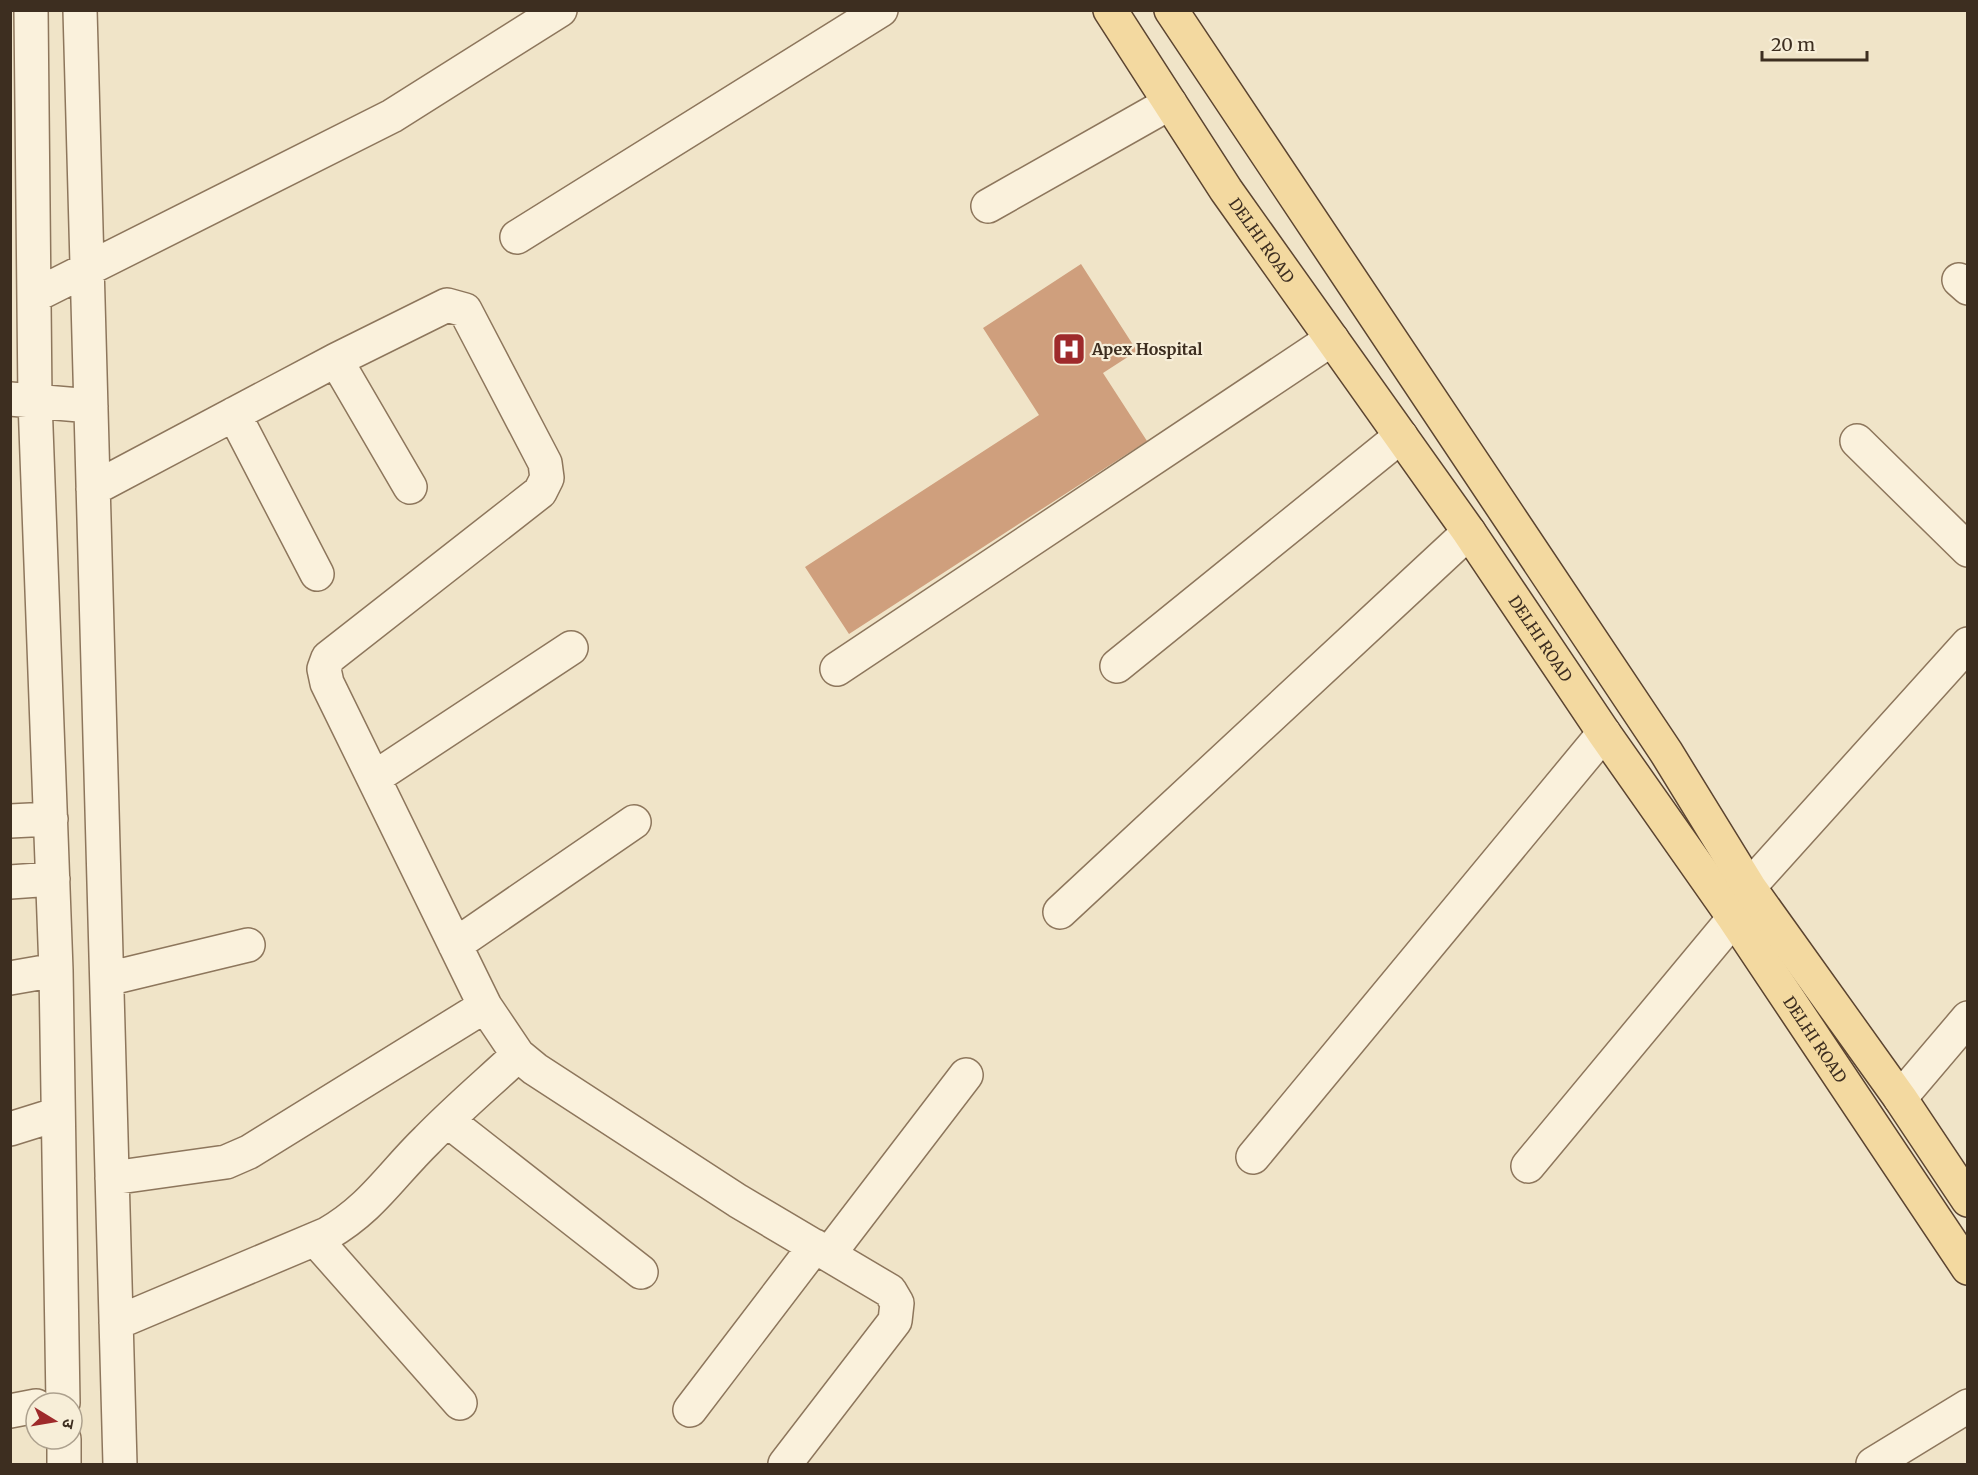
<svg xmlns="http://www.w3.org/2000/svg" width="1978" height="1475" font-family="Merriweather,'Noto Sans Devanagari',serif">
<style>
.building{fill:#cf9f7d}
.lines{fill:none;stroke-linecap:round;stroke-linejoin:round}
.minor-casing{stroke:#8d765c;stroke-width:36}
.major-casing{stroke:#5b4430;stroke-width:36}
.minor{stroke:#faf1dc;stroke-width:33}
.major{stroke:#f3d9a0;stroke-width:33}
.labels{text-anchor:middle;stroke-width:4.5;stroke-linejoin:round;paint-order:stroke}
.street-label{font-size:16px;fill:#3d2e20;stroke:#f7eed8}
.poi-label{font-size:16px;font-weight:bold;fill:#3d2e20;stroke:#f7eed8;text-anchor:start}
</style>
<rect width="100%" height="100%" fill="#f0e4c8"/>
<!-- building -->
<path class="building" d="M 1081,264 L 1137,351 L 1103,373 L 1147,441 L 849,634 L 805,567 L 1039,415 L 983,328 Z"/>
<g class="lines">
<!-- minor casing -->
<g class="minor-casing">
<path id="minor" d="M 31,10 L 35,401 L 56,970 L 63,1403
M 80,10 L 120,1464
M 988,206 L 1170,103
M 517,237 L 881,10
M 1959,280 L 1968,288
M 34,296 L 392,116 L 560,10
M 336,360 L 410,487
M 10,399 L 91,406
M 234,414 L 317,574
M 1857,441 L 1968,550
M 93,489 L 336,360 L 447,305 L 465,310 L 545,463 L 547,478 L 540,492 L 328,658 L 324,669 L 327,683 L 485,1006 L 518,1055 L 535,1069 L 738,1201 L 890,1291 L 897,1303 L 895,1321 L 785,1464
M 1117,666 L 1401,436
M 837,669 L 1332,339
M 374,778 L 571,648
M 10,821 L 51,819
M 10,882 L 53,879
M 1749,887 L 1968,644
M 1060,912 L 1469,532
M 455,945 L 634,822
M 10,978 L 56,970
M 107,979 L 248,945
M 1900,1098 L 1968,1018
M 448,1121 L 641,1272
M 10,1129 L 58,1114
M 1253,1157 L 1604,733
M 1528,1166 L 1734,918
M 112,1178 L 226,1162 L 249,1152 L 485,1006
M 315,1239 L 460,1403
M 829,1254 L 966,1075
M 116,1323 L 327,1234 C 372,1208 391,1175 427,1140 C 456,1110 488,1083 518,1055
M 690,1410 L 815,1246
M 10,1411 L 36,1406
M 64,1439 L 64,1464
M 1873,1464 L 1968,1406"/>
</g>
<!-- major casing -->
<g class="major-casing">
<g id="major">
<path id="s1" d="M 1110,10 L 1226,190 L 1469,532 L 1604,733 L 1734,918 L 1968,1268"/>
<path d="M 1171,10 L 1666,752 L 1749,887 L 1900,1098 L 1968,1200"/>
</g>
</g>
<!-- minor -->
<use href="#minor" class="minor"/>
<!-- major -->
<use href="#major" class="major"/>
</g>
<!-- icons -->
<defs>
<g id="hospital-square" transform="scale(1.725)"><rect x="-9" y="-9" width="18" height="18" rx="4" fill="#9e2a2b" stroke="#f7eed8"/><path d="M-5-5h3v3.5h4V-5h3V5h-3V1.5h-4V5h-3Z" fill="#fff"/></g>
</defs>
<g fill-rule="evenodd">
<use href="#hospital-square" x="1069" y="349"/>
</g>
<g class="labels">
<!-- street labels -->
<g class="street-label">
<text dy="6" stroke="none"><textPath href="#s1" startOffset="276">DELHI ROAD</textPath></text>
<text dy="6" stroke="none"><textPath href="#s1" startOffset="762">DELHI ROAD</textPath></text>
<text dy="6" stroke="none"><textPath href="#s1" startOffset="1248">DELHI ROAD</textPath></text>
</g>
<!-- poi labels -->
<g class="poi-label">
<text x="1092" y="355">Apex Hospital</text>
</g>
</g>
<!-- border -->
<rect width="1978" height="1475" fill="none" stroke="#3d2e20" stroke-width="24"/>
<!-- north arrow -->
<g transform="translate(54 1421) rotate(101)"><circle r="28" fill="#f7eed8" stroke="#ada18e" stroke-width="1.5"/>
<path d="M0-4.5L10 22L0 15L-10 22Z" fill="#9e2a2b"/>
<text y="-9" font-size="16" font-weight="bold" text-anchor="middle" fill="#3d2e20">उ</text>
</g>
<!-- scale -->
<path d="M1762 51v9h105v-9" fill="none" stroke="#3d2e20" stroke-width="3"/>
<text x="1771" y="51" font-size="18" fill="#3d2e20" stroke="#f7eed8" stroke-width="4.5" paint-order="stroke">20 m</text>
</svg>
